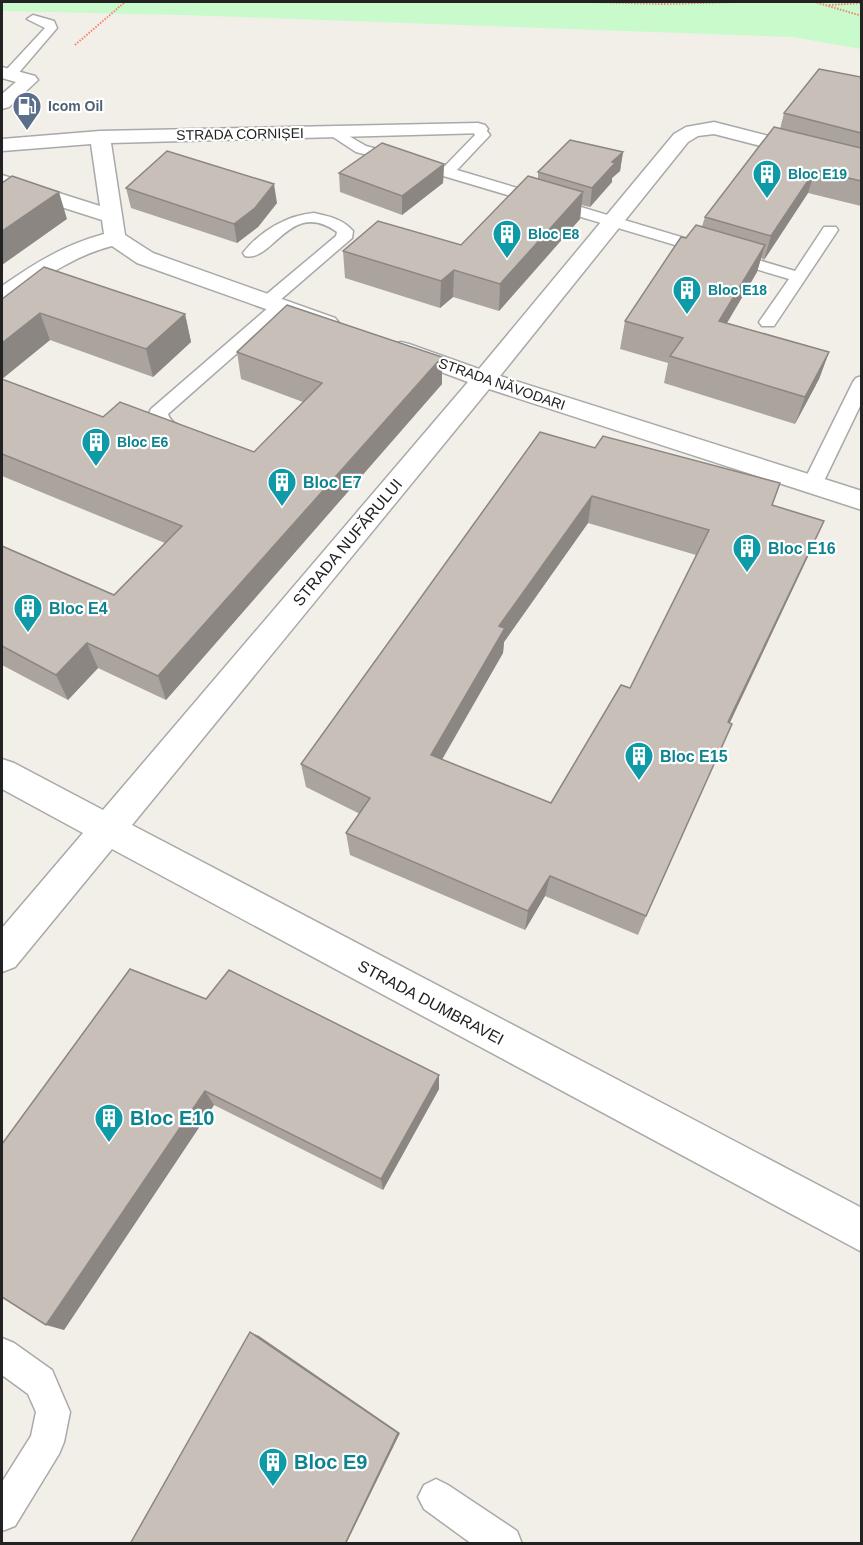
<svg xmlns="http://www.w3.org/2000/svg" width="863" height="1545" font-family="Arial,sans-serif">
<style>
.park{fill:#c8facc}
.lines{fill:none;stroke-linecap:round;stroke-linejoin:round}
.lane-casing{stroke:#a9a9a9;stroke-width:3}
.street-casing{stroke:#a9a9a9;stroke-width:3}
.path{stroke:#fa8072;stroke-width:2;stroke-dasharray:1.5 1.5;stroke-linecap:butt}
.lane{fill:#fff;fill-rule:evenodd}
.street{fill:#fff;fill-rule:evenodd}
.wall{fill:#aba49e;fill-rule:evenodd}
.shaded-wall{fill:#8b8681}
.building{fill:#c7bfb8;stroke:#8b8681;stroke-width:1.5;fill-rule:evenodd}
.labels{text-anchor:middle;stroke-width:4.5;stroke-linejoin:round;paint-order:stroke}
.far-service-label{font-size:14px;font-weight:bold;fill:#4e5e75;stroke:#fff;text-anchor:start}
.far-street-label{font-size:14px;fill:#222;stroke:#fff}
.far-culture-label{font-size:14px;font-weight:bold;fill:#0d838f;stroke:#fff;text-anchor:start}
.culture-label{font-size:16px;font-weight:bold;fill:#0d838f;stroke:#fff;text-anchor:start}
.street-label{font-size:16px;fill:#222;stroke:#fff}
.near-culture-label{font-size:20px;font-weight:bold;fill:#0d838f;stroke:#fff;text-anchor:start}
</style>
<rect width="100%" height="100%" fill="#f2efe9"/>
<!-- park -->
<path class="park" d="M 2,2 L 861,2 L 861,49 L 793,37 L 184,15 L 2,11 Z"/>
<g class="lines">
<!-- lane casing -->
<g class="lane-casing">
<path id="lane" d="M 33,15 L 54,21 L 57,28 L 16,76 L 6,76 L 4,73 L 6,70 L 45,28 L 27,19 Z
M 478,125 L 483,126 L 490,135 L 457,170 L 795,271 L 824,227 L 836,227 L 838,230 L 774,326 L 762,326 L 759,322 L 789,279 L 430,172 L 428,169 L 430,166 L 444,167 L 475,135 L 471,129 Z
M 335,128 L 366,146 L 406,157 L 408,160 L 401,164 L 356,152 L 330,135 L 328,132 L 330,129 Z
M 314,213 C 328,216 343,219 353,231 L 352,238 L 279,301 L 286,302 L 288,306 L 286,310 L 168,414 C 172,427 186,425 192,435 L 190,439 C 172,444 153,430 149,413 L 151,409 L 269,307 L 262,306 L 260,302 L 262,298 L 336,236 L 337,232 C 290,198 273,263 245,256 L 243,253 C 259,232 287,215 314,213 Z
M 862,376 L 862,402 L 822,485 L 819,490 L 812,492 L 805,490 L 802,485 L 853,382 L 856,378 Z
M 2,1338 L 14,1343 L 52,1370 L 70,1412 L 64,1442 L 59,1454 L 15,1526 L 2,1531 L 2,1482 L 31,1436 L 36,1412 L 28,1394 L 2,1375 Z
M 436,1479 L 448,1485 L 517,1531 L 522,1544 L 472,1544 L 424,1509 L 418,1497 L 424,1485 Z"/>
</g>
<!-- street casing -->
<g class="street-casing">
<path id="street" d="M 2,67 L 35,76 L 38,80 L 9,107 L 2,109 L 2,94 L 16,82 L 2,78 Z
M 714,122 L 862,160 L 862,172 L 714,134 L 698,136 L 688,142 L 500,376 L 862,491 L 862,510 L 489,389 L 132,825 L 862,1208 L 862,1252 L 112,849 L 15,967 L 2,972 L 2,928 L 83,833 L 2,789 L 2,759 L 14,763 L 103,810 L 468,382 L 393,354 L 389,349 L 393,344 L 401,342 L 409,344 L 479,369 L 674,134 L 686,127 Z
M 478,123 L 485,125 L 488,129 L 485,133 L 111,143 L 125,235 L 153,253 L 335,318 L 339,323 L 335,328 L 327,330 L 319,328 L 137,263 L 112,246 C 73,256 43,278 10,301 L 2,303 L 2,286 C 35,263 64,245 104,234 L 102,220 L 2,188 L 2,175 L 100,206 L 91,144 L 2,151 L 2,139 L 100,131 Z"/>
</g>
<!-- path -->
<path class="path" d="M 595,2 L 664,4 L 735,2
M 802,2 L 815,2 L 862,16
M 829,5 L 862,3
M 75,45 L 125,2"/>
<!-- lane -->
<use href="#lane" class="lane"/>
<!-- street -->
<use href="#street" class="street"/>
</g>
<!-- wall -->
<path class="wall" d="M 861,77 L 861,206 L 808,193 L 764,260 L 761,258 L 757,272 L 727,323 L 829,352 L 819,379 L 795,424 L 664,383 L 668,363 L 620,349 L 625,321 L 686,238 L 702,226 L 705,217 L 780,129 L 784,113 Z
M 623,152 L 620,171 L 612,178 L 612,182 L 590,207 L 581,205 L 580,219 L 499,311 L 453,297 L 440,308 L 345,278 L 343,251 L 461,245 L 538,178 L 538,172 Z
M 444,164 L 443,183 L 402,215 L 340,192 L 339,173 Z
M 126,188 L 277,203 L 258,227 L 237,243 L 131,208 Z
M 2,299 L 185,314 L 191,342 L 153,377 L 50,340 L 2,379 L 103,417 L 254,452 L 303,402 L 241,379 L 237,352 L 442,357 L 442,384 L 166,700 L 98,668 L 68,700 L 2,665 L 2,546 L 114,595 L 165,543 L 2,476 Z
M 540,432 L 772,505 L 812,548 L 729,723 L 638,935 L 545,896 L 525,930 L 350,855 L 346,833 L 360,814 L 306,787 L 301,764 ZM 588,523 L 696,555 L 630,688 L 551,803 L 442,760 L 503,653 L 504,642 Z
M 206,999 L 439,1075 L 439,1089 L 383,1190 L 214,1105 L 64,1330 Z"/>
<!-- shaded-wall -->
<path class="shaded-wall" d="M 623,152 L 620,171 L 612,178 L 612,182 L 590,207 L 592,188 L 612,162 Z
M 444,164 L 443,183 L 402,215 L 402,196 Z
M 815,170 L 808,193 L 764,260 L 771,236 Z
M 274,184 L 277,203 L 258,227 L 237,243 L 234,224 Z
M 59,192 L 67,219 L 2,265 L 2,231 Z
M 583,192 L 580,219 L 499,311 L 500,284 Z
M 765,245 L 757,272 L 712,348 L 719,321 Z
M 454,270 L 453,297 L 440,308 L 441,281 Z
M 40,313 L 50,340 L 2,379 L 2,343 Z
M 185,314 L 191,342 L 153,377 L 146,349 Z
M 829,352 L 819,379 L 795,424 L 805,397 Z
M 442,357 L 442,384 L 166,700 L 158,676 Z
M 592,496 L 588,523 L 504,642 L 503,653 L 431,778 L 431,755 L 499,626 Z
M 824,521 L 812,548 L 719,746 L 728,722 Z
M 87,643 L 98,668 L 68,700 L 56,675 Z
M 550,876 L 545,896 L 525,930 L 528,911 Z
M 439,1075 L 439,1089 L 383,1190 L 381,1179 Z
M 205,1091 L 214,1105 L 64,1330 L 46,1325 Z
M 250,1332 L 259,1336 L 400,1433 L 346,1544 L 345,1544 Z"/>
<!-- building -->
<path class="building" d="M 819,69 L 861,77 L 861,133 L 784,113 Z
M 774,127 L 861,148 L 861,181 L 815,170 L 771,236 L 705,217 Z
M 570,140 L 623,152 L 612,162 L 615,163 L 592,188 L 538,172 Z
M 382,143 L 444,164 L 402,196 L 339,173 Z
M 167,151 L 274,184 L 255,208 L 234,224 L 126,188 Z
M 12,176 L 59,192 L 2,231 L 2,183 Z
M 528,176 L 583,192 L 500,284 L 454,270 L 441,281 L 343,251 L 378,221 L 461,245 Z
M 696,225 L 765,245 L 719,321 L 829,352 L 805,397 L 670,356 L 683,338 L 625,321 L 681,237 L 686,238 Z
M 44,267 L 185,314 L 146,349 L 40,313 L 2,343 L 2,299 Z
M 287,305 L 442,357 L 158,676 L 87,643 L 56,675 L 2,646 L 2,546 L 114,595 L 182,526 L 2,454 L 2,379 L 103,417 L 120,402 L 254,452 L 322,383 L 237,352 Z
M 540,432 L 595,448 L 603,436 L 780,483 L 772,505 L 824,521 L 728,722 L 732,724 L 646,916 L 550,876 L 528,911 L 346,833 L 370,798 L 301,764 ZM 592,496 L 709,530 L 630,688 L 621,685 L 551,803 L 431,755 L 505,628 L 499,626 Z
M 130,969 L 206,999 L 229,970 L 439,1075 L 381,1179 L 205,1091 L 46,1325 L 2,1297 L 2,1144 Z
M 250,1332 L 398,1433 L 345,1544 L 130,1544 Z"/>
<!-- icons -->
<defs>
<g id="fuel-pin" transform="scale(1.5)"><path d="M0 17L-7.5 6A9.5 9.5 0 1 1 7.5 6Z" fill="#5c6f8a" stroke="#fff"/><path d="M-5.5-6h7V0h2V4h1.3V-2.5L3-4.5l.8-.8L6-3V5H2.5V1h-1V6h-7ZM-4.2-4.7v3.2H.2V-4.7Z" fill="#fff"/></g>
<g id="building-pin" transform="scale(1.5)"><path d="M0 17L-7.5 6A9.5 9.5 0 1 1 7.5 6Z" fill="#0f9aa8" stroke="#fff"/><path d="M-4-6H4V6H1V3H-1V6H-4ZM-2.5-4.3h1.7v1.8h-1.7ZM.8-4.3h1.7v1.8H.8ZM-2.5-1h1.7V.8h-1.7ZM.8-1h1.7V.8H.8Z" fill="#fff"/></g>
</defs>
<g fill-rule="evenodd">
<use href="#fuel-pin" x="27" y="106"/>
<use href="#building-pin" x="767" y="174"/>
<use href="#building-pin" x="507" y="234"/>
<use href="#building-pin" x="687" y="290"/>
<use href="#building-pin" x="96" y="442"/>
<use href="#building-pin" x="282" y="482"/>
<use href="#building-pin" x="747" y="548"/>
<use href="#building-pin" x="28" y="608"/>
<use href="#building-pin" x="639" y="756"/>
<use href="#building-pin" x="109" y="1118"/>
<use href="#building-pin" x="273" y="1462"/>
</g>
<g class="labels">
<!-- far-service labels -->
<g class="far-service-label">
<text x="48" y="111">Icom Oil</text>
</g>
<!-- far-street labels -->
<g class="far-street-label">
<text transform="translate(240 134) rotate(-1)" y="5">STRADA CORNIȘEI</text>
<text transform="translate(502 384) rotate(19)" y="5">STRADA NĂVODARI</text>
</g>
<!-- far-culture labels -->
<g class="far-culture-label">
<text x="788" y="179">Bloc E19</text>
<text x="528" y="239">Bloc E8</text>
<text x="708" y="295">Bloc E18</text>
<text x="117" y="447">Bloc E6</text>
</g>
<!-- culture labels -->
<g class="culture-label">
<text x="303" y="488">Bloc E7</text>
<text x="768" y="554">Bloc E16</text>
<text x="49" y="614">Bloc E4</text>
<text x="660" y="762">Bloc E15</text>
</g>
<!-- street labels -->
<g class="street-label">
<text transform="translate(347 542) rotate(-50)" y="6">STRADA NUFĂRULUI</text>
<text transform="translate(431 1002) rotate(28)" y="6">STRADA DUMBRAVEI</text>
</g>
<!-- near-culture labels -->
<g class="near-culture-label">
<text x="130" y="1125">Bloc E10</text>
<text x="294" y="1469">Bloc E9</text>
</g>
</g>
<!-- border -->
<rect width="863" height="1545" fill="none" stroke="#222222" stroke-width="6"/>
</svg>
